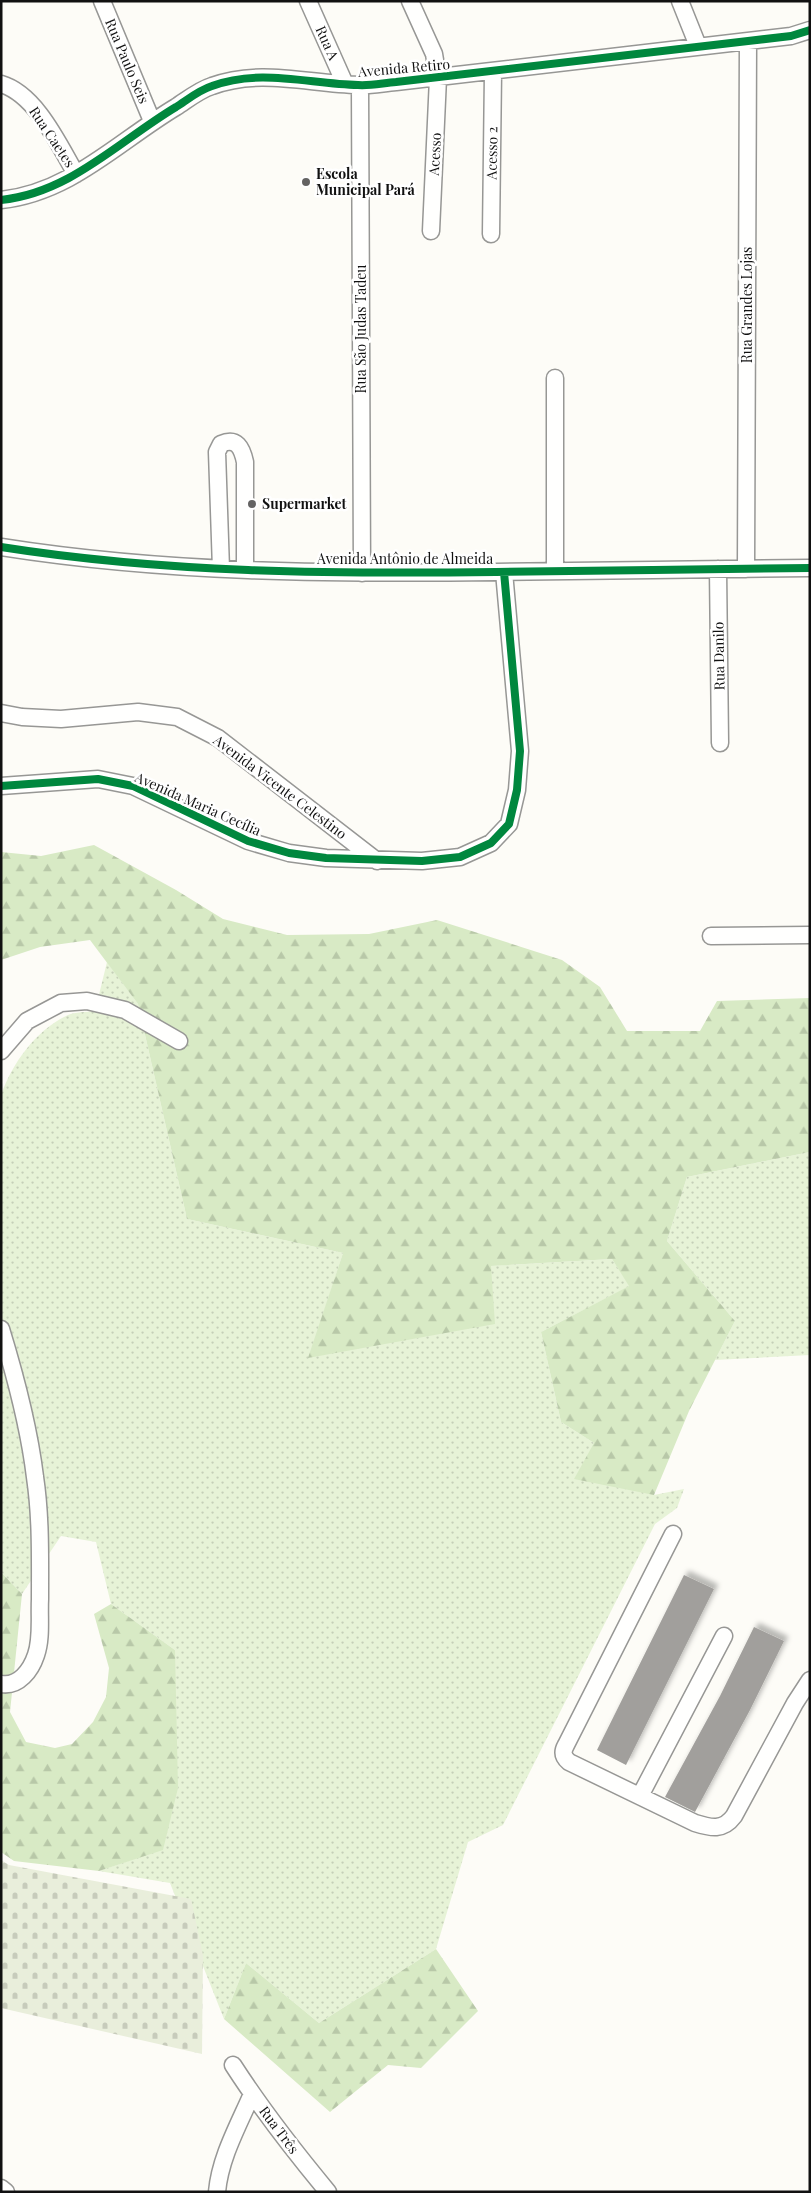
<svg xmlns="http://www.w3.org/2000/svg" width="811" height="2193" font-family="'Playfair Display',serif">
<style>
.grass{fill:url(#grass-dots)}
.forest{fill:url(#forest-firs)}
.cemetery{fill:url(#cemetery-stones)}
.building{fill:#a19f9c;filter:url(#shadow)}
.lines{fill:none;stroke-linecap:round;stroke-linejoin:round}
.minor-casing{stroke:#979795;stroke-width:19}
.minor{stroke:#fffffe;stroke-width:16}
.cycleway-casing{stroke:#fff;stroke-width:11}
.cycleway{stroke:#00873e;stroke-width:8}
.poi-dot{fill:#646362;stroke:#fff;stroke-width:2}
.labels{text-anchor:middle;stroke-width:5;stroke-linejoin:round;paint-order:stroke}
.street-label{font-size:14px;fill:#111;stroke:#fff}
.poi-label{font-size:14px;font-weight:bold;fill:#111;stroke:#fff;text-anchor:start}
</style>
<defs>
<pattern id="grass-dots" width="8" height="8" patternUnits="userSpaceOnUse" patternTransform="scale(1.25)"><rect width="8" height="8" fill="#e7f3d7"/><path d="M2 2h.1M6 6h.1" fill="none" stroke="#c5cfb8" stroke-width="1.8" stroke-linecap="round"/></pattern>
<pattern id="forest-firs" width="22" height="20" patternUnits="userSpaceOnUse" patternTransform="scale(1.25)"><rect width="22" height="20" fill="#d8eac5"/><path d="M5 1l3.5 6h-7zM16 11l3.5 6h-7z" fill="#b8c8a8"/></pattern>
<pattern id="cemetery-stones" width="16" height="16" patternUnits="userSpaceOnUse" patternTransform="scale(1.25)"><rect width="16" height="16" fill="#e9eedb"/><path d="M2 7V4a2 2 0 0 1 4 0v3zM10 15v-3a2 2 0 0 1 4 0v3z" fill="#c7cbbb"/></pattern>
<filter id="shadow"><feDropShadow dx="4.5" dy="-4.5" stdDeviation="2.5" flood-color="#0004"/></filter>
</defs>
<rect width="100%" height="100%" fill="#fdfcf7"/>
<!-- grass -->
<path class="grass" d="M 107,962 L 138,1004 L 187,1219 L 343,1253 L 309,1358 L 490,1266 L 612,1259 L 630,1286 L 541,1332 L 561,1422 L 594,1443 L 654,1495 L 684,1489 L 677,1508 L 655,1524 L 503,1825 L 468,1842 L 436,1949 L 319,2023 L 246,1963 L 224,2019 L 170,1883 L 99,1871 L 163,1849 L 175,1650 L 111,1604 L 96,1542 L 61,1536 L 22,1594 L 1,1572 L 1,1095 C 13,1062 36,1030 68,1015 C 75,1012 86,1012 95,1011 Z
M 810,1152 L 810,1355 L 715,1360 L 735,1321 L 667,1241 L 687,1177 Z"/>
<!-- forest -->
<path class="forest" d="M 94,845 L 176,890 L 223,919 L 287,935 L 369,934 L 437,920 L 562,960 L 600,987 L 627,1031 L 700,1031 L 717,1001 L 810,998 L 810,1152 L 687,1177 L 667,1241 L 735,1321 L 689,1411 L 654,1495 L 574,1479 L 594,1443 L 561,1422 L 541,1332 L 629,1286 L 612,1259 L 491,1266 L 495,1324 L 308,1358 L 343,1253 L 187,1219 L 138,1004 L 90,940 L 40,947 L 1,960 L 1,852 L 41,856 Z
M 1,1572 L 22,1594 L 10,1712 L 26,1742 L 55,1748 L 72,1744 L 93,1722 L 106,1697 L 109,1668 L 94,1614 L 111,1604 L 175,1650 L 178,1788 L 163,1850 L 99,1871 L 14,1861 L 1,1852 Z
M 436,1949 L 478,2011 L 421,2068 L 388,2065 L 330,2112 L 224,2019 L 246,1963 L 319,2023 Z"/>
<!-- cemetery -->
<path class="cemetery" d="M 1,1860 L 9,1865 L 191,1899 L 203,1955 L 202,2054 L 1,2008 Z"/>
<!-- building -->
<path class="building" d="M 684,1575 L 714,1589 L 626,1765 L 597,1750 Z
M 754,1627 L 784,1641 L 750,1710 L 695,1812 L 665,1797 L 720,1696 Z"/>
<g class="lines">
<!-- minor casing -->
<g class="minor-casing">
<path id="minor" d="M 102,1 L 152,121
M 308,1 L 345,84
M 410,1 L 434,54 L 438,78 L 431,231
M 680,1 L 698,46
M 1,84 C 36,94 59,145 76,174
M 360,85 L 362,573
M 1,200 C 70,193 119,141 176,107 C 187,100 199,90 212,86 C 260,68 309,84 358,85 C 370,86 383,83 396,82 L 748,41 L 791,36 L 810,30
M 491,234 L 493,72
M 1,547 C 166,573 330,574 496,572 C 601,570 705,570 810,568
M 221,569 L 217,452 L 221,444 C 237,437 242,448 245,462 L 245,569
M 718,569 L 720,743
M 746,569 L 748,41
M 555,571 L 555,378
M 1,713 L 22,717 L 61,719 L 138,712 L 177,717 L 218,738 L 377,861
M 1,786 L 98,779 L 133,786 L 248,841 L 289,853 L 326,858 L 422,861 L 460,857 L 491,843 L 509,824 L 517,790 L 520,751 L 504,572
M 711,936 L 810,935
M 1,1051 L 27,1021 L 61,1003 L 87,1001 L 125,1010 L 179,1041
M 1,1329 C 16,1378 29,1427 35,1477 C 41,1517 40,1558 40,1599 C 39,1617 42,1638 36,1655 C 31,1670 19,1687 1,1684
M 673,1534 L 566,1745 C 562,1752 563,1757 569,1762 L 695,1823 C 711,1828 723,1831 734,1816 L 795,1703 L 810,1680
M 640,1796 L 724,1636
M 233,2065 C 262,2110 294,2151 328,2192
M 1,2188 L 6,2192
M 217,2192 C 220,2158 238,2126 252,2094"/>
</g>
<!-- minor -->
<use href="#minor" class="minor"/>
<!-- cycleway casing -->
<g class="cycleway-casing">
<path id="cycleway" d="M 1,200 C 70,193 119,141 176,107 C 187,100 199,90 212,86 C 260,68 309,84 358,85 C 370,86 383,83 396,82 L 748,41 L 791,36 L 810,30
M 1,547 C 166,573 330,574 496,572 C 601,570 705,570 810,568
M 1,786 L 98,779 L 133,786 L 248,841 L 289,853 L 326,858 L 422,861 L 460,857 L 491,843 L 509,824 L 517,790 L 520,751 L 504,572"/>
</g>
<!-- cycleway -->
<use href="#cycleway" class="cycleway"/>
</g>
<!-- markers -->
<g class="poi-dot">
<circle cx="306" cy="182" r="5"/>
<circle cx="252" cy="504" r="5"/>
</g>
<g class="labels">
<!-- street labels -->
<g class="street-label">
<text transform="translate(327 43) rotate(66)" y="5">Rua A</text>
<text transform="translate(127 61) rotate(67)" y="5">Rua Paulo Seis</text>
<text transform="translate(404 68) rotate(-5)" y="5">Avenida Retiro</text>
<text transform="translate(52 137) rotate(56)" y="5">Rua Caetes</text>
<text transform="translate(492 153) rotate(-89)" y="5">Acesso 2</text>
<text transform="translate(435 154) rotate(-87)" y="5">Acesso</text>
<text transform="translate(747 305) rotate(-90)" y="5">Rua Grandes Lojas</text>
<text transform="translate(361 329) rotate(-90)" y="5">Rua São Judas Tadeu</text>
<text x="405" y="564">Avenida Antônio de Almeida</text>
<text transform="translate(719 656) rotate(-91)" y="5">Rua Danilo</text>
<text transform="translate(280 787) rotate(37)" y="5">Avenida Vicente Celestino</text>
<text transform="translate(198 804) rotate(24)" y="5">Avenida Maria Cecília</text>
<text transform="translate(279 2130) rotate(53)" y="5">Rua Três</text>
</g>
<!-- poi labels -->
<g class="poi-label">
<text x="316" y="179">Escola<tspan x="316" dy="16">Municipal Pará</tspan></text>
<text x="262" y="509">Supermarket</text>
</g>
</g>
<!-- border -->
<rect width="811" height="2193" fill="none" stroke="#111111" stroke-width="5"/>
</svg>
